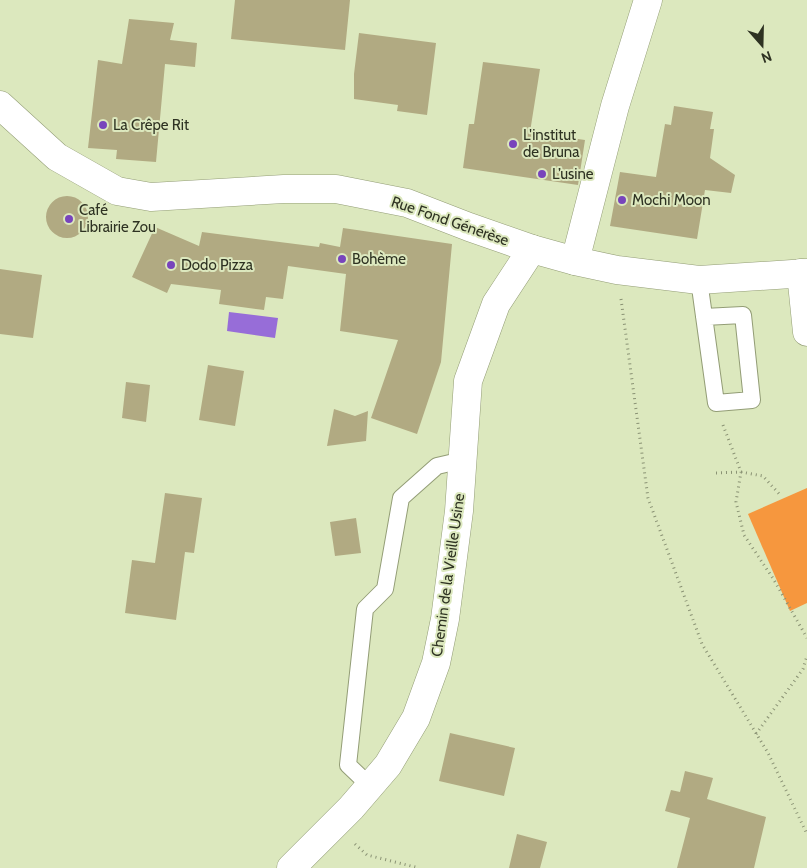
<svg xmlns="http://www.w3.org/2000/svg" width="807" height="868" font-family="Cabin,sans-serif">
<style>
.green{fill:#f6973e}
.water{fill:#976dd8}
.building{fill:#b1aa82}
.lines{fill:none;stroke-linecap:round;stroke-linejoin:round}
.service-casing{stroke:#939d76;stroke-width:18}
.minor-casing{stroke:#939d76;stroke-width:29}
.tertiary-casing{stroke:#939d76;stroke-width:29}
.path{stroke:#8a9274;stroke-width:3;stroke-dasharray:1 4;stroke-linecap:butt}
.service{stroke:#fff;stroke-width:16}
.minor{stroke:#fff;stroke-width:28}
.tertiary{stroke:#fff;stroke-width:28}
.poi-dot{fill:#7844bc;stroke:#dce8be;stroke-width:2}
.labels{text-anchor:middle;stroke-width:4;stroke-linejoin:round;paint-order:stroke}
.poi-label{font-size:15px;fill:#2e3222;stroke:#dce8be;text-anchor:start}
.street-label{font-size:15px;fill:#2e3222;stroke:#dce8be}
</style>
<rect width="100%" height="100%" fill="#dce8be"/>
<!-- green -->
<path class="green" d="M 807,488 L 807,603 L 790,611 L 748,514 Z"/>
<!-- water -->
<path class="water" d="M 229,312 L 278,318 L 275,338 L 227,331 Z"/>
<!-- building -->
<path class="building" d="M 235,0 L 350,0 L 345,50 L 231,39 Z
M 129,19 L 174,23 L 170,40 L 197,43 L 195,67 L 165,64 L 156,162 L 116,159 L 117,150 L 88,148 L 98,60 L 122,64 Z
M 359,33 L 436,43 L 427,115 L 397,111 L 398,105 L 354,99 L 354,74 Z
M 483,62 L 540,69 L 530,132 L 585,140 L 578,185 L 463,168 L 469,124 L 474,124 Z
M 674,106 L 713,112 L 710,129 L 714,129 L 710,158 L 735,175 L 731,193 L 705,190 L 697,239 L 610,226 L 620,172 L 656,177 L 665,124 L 671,125 Z
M46 217a21 21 0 1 1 42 0a21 21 0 1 1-42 0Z
M 155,227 L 199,246 L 202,232 L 319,247 L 320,243 L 340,247 L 343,228 L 452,244 L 441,362 L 417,434 L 371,418 L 398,340 L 340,331 L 346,274 L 288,266 L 283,299 L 266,297 L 264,310 L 219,304 L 221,290 L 171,284 L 167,293 L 132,277 Z
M 0,269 L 42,275 L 33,338 L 0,334 Z
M 208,365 L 244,371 L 235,426 L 199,420 Z
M 126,382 L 150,385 L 146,422 L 122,418 Z
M 334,409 L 355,416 L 368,411 L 366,441 L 327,446 Z
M 165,493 L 202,498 L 194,553 L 185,552 L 176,620 L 125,613 L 132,560 L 155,563 Z
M 356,518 L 361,553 L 335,556 L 330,522 Z
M 450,733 L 515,748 L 504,796 L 439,781 Z
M 685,771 L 713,778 L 707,799 L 766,817 L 754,868 L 677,868 L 690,818 L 665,811 L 671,790 L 680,792 Z
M 517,834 L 547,842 L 540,868 L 509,868 Z"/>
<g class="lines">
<!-- service casing -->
<g class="service-casing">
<path id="service" d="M 699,280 L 716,403 L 752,400 L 743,315 L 704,317
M 370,786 L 348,765 L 365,609 L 385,589 L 401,498 L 437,466 L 463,460"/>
</g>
<!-- minor casing -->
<g class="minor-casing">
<path id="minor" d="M 575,261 L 615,106 L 648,0
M 801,273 L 807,332
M 291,868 L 351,808 L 388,765 L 416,718 L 436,663 L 445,619 L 459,511 L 468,381 L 496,304 L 532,249"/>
</g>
<!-- tertiary casing -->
<g class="tertiary-casing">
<path id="tertiary" d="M 0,105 L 57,157 L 117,191 L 151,197 L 284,189 L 336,189 L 407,203 L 469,227 L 532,249 L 575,261 L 617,270 L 699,280 L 807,273"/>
</g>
<!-- path -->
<path class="path" d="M 621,299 L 648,498 L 702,644 L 768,753 L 807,834
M 723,425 L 741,472 L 736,502 L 744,535 L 774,580 L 807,638
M 716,473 L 741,472 L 763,476 L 781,496
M 756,734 L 803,669 L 807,656
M 355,844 L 367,855 L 419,868"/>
<!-- service -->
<use href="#service" class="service"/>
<!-- minor -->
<use href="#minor" class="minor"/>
<!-- tertiary -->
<use href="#tertiary" class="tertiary"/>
</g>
<!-- markers -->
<g class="poi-dot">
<circle cx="103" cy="125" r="5"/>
<circle cx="513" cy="144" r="5"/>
<circle cx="542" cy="174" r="5"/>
<circle cx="622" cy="200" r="5"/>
<circle cx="69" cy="219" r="5"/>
<circle cx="342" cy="259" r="5"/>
<circle cx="171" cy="265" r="5"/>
</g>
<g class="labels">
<!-- poi labels -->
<g class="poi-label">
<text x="113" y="130">La Crêpe Rit</text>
<text x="523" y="140">L'institut<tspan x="523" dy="17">de Bruna</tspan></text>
<text x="552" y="179">L’usine</text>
<text x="632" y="205">Mochi Moon</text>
<text x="79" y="215">Café<tspan x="79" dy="17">Librairie Zou</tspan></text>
<text x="352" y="264">Bohème</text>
<text x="181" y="270">Dodo Pizza</text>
</g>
<!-- street labels -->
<g class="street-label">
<text transform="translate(450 221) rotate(19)" y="5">Rue Fond Générèse</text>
<text transform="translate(448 575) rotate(-82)" y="5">Chemin de la Vieille Usine</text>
</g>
</g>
<!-- north arrow -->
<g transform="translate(762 45) rotate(160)" stroke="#dce8be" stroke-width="4" paint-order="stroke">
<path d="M0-4L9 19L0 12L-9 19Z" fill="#2e3222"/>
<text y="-8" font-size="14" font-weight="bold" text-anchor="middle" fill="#2e3222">N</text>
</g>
</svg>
